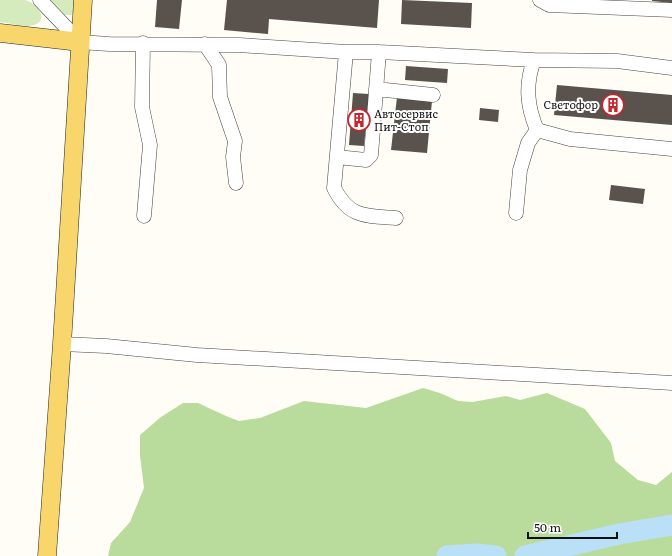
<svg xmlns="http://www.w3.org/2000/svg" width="672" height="556" font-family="Literata,serif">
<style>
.green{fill:#d5ebbd}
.forest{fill:#b9dc9c}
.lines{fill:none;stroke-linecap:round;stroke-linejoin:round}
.river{stroke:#b9e0f7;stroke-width:21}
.building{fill:#5a524d}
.minor-casing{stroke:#444;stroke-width:15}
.major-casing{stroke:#222;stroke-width:19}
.minor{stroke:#fff;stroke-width:14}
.major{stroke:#f9d66b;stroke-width:18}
.labels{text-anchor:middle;stroke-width:4;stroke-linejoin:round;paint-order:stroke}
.poi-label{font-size:11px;fill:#111;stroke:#fff;text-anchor:end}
</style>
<rect width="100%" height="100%" fill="#fffdf5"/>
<!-- green -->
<path class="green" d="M 0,0 C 8,0 17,0 25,0 C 35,2 51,20 34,25 C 24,28 10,23 0,22 Z
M 48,0 L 75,0 L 75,13 L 71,15 L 64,15 Z"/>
<!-- forest -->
<path class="forest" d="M 423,388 L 440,393 L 458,401 L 472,402 L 506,396 L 520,400 L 547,393 L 585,409 L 611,443 L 615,461 L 638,480 L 656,485 L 672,472 L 672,556 L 108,556 L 111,543 L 130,522 L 144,488 L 140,455 L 140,435 L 161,417 L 183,403 L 198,403 L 226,416 L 239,421 L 260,418 L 304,401 L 366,408 Z"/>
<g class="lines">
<!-- river -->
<path class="river" d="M 447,556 L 476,554 L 496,556
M 525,556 L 619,534 L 672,525"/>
</g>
<!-- building -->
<path class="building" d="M 157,0 L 182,0 L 179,29 L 155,27 Z
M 227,0 L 379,0 L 377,28 L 269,19 L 268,34 L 224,30 Z
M 402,0 L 472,3 L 471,28 L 401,24 Z
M 652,0 L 672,0 L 672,3 L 652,1 Z
M 406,66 L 448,69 L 447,83 L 405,80 Z
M 557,85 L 672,95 L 672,125 L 554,115 Z
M 353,93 L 369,94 L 364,146 L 349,145 Z
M 397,97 L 432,101 L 427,153 L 391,150 Z
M 480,108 L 499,110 L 498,122 L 479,120 Z
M 611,185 L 645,189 L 643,204 L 609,200 Z"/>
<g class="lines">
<!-- minor casing -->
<g class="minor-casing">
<path id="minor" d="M 40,0 L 80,42 L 109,44 L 239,45 L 346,52 L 379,52 L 534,60 L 617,61 L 672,68
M 540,0 L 549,5 L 672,10
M 143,43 L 142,107 L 150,145 L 144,216
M 205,44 L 219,65 L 220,97 L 235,141 L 233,157 L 236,183
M 346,52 L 334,188 C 349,218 366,216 396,218
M 534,60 C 525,85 527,106 537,130
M 376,89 L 433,95
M 337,157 L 366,160 L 371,155 L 379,52
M 516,213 L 520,170 L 528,143 L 537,130 L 570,139 L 672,149
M 62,344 L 106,346 L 197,355 L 672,383"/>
</g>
<!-- major casing -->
<g class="major-casing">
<path id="major" d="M 0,33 L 80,42
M 47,556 L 62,344 L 83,0"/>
</g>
<!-- minor -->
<use href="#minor" class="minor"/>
<!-- major -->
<use href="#major" class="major"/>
</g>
<!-- icons -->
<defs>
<g id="building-ring" transform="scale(1.15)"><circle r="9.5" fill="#fff" stroke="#c4262e" stroke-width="1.5"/><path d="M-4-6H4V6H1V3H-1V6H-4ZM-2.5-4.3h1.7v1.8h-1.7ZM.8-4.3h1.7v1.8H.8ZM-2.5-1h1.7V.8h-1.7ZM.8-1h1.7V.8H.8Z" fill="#c4262e"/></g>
</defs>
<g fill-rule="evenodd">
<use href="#building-ring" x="613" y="105"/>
<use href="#building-ring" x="359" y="120"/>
</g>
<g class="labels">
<!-- poi labels -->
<g class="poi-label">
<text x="598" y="109">Светофор</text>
<text x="374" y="118" text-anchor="start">Автосервис<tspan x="374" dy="13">Пит-Стоп</tspan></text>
</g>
</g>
<!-- scale -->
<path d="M528 532v6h89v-6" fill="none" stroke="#111111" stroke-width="2"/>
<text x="534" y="532" font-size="12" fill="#111111" stroke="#ffffff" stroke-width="3" paint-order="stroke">50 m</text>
</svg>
